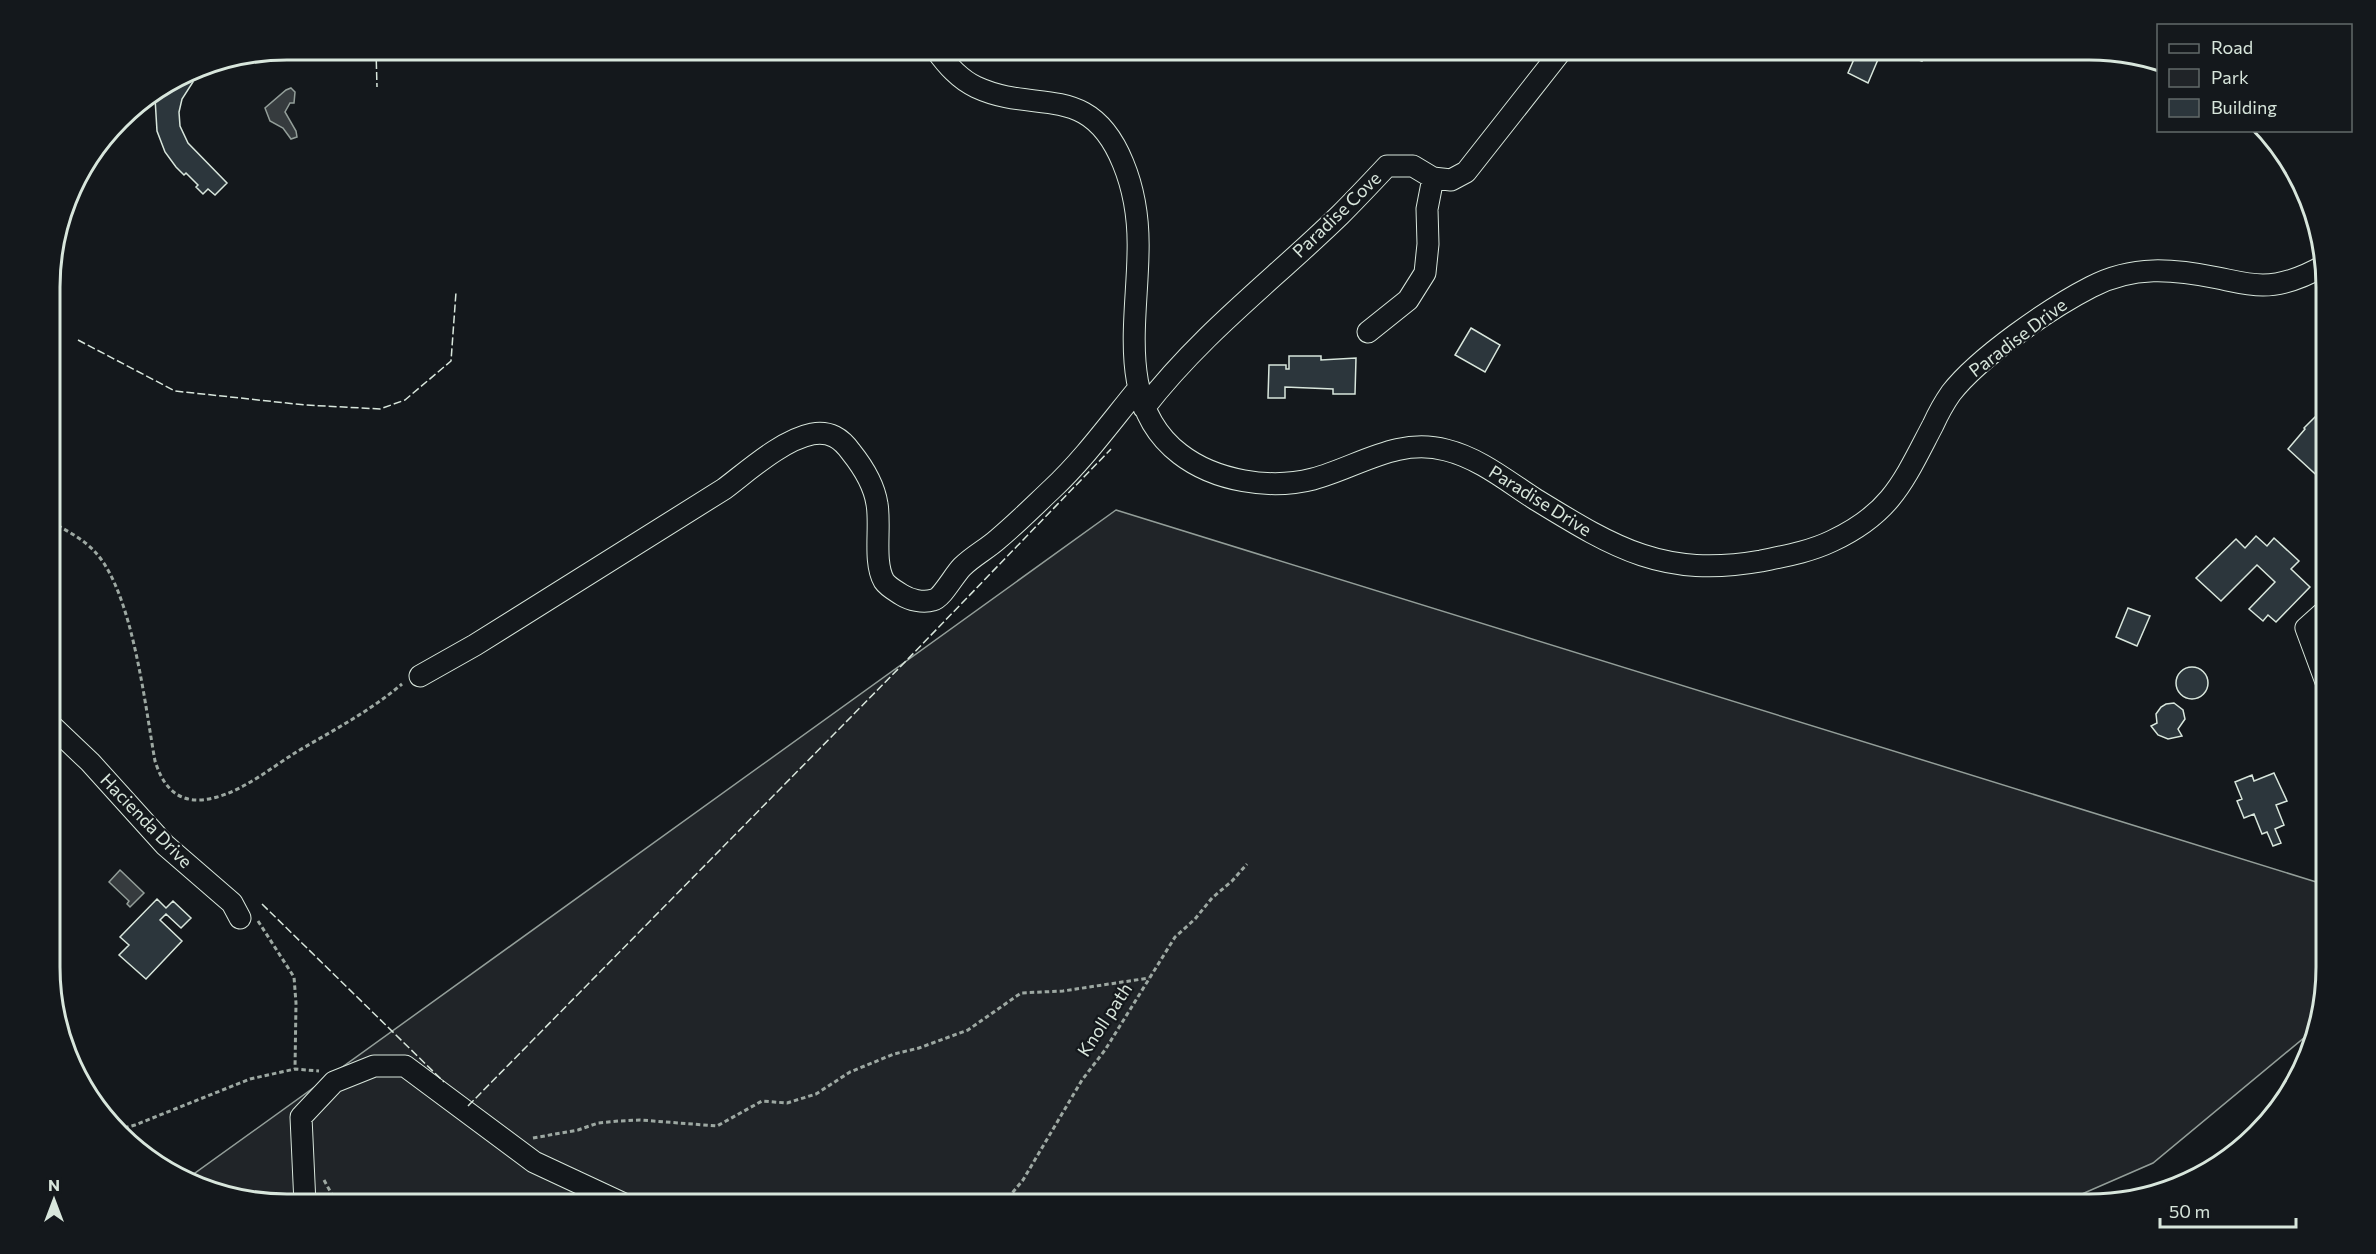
<svg xmlns="http://www.w3.org/2000/svg" width="2376" height="1254" font-family="Commissioner,sans-serif">
<style>
.green{fill:#202428;stroke:#939e99;stroke-width:1.5}
.water{fill:#363b3e;stroke:#939e99;stroke-width:1.5}
.building{fill:#2c363c;stroke:#d8e6dc;stroke-width:1.5}
.lines{fill:none;stroke-linecap:round;stroke-linejoin:round}
.minor-casing{stroke:#d8e6dc;stroke-width:23}
.path{stroke:#9da8a2;stroke-width:3;stroke-dasharray:4.5 3;stroke-linecap:butt}
.minor{stroke:#14181c;stroke-width:21}
.fence{stroke:#d8e6dc;stroke-width:1.5;stroke-dasharray:8 3;stroke-linecap:butt}
.labels{text-anchor:middle;stroke-width:4.5;stroke-linejoin:round;paint-order:stroke}
.street-label{font-size:18px;fill:#d8e6dc;stroke:#14181c}
.rim{fill:none;stroke:#d8e6dc;stroke-width:3}
</style>
<rect width="100%" height="100%" fill="#14181c"/>
<!-- green -->
<path class="green" d="M 1116,510 L 2326,885 L 2326,968 L 2311,1032 L 2153,1163 L 2059,1204 L 287,1204 L 184,1181 Z"/>
<!-- water -->
<path class="water" d="M 291,88 L 295,92 L 294,103 L 290,103 L 285,112 L 296,131 L 297,137 L 291,139 L 283,128 L 270,121 L 265,108 L 286,90 Z
M 120,870 L 144,893 L 130,907 L 127,904 L 129,901 L 109,882 Z"/>
<!-- building -->
<path class="building" d="M 1858,50 L 1882,50 L 1868,83 L 1848,73 Z
M 1887,50 L 1927,50 L 1922,61 Z
M 185,75 L 193,82 L 182,99 L 179,112 L 180,126 L 188,143 L 227,183 L 215,195 L 208,189 L 203,194 L 196,187 L 198,185 L 186,173 L 184,175 L 176,167 L 165,152 L 157,131 L 155,98 L 149,97 Z
M 1471,328 L 1500,345 L 1485,372 L 1455,355 Z
M 1289,356 L 1321,356 L 1321,360 L 1356,358 L 1355,394 L 1333,394 L 1333,389 L 1285,387 L 1285,398 L 1268,398 L 1269,365 L 1286,365 L 1286,369 L 1289,369 Z
M 2323,409 L 2325,411 L 2324,482 L 2288,449 L 2305,429 L 2304,428 Z
M 2256,536 L 2267,546 L 2274,538 L 2299,561 L 2291,569 L 2310,587 L 2276,622 L 2268,615 L 2263,621 L 2249,609 L 2275,582 L 2257,565 L 2221,601 L 2196,578 L 2236,539 L 2245,548 Z
M 2128,608 L 2150,616 L 2137,646 L 2116,637 Z
M2176 683a16 16 0 1 1 32 0a16 16 0 1 1-32 0Z
M 2174,703 L 2183,710 L 2185,719 L 2178,729 L 2182,736 L 2168,739 L 2158,735 L 2151,726 L 2157,723 L 2156,714 L 2161,707 L 2166,704 Z
M 2274,773 L 2287,801 L 2276,805 L 2284,825 L 2275,829 L 2281,843 L 2273,846 L 2267,832 L 2262,834 L 2254,814 L 2244,818 L 2237,801 L 2242,799 L 2235,782 L 2252,775 L 2254,781 Z
M 157,899 L 166,908 L 173,901 L 191,918 L 181,928 L 166,914 L 160,920 L 182,941 L 146,979 L 119,955 L 129,945 L 120,937 Z"/>
<g class="lines">
<!-- minor casing -->
<g class="minor-casing">
<path id="minor" d="M 936,50 C 947,65 959,79 976,87 C 1036,115 1089,80 1123,163 C 1135,192 1139,224 1138,254 C 1137,323 1117,406 1180,454 C 1215,481 1270,490 1313,479 C 1358,467 1397,437 1446,450 C 1479,458 1507,481 1535,499 C 1615,548 1663,578 1761,561 C 1785,556 1809,552 1832,541 C 1892,513 1904,480 1933,425 C 1938,414 1944,403 1951,393 C 1979,357 2050,308 2091,287 C 2133,265 2173,269 2218,278 C 2233,281 2248,285 2263,285 C 2285,285 2306,276 2325,265
M 1368,332 L 1408,300 L 1425,273 L 1428,244 L 1427,209 L 1433,178
M 1144,408 C 1202,333 1272,281 1340,215 C 1356,199 1372,182 1387,166 L 1413,166 L 1433,178 L 1451,180 L 1466,172 L 1562,50
M 2325,611 L 2306,628 L 2326,682
M 420,676 L 475,645 L 724,489 C 748,471 782,440 812,434 C 830,431 841,438 851,452 C 863,467 874,484 877,504 C 881,526 873,562 884,581 C 888,587 896,591 902,595 C 910,600 923,603 933,600 C 942,598 954,575 962,567 C 973,556 987,549 998,539 C 1017,523 1034,506 1052,489 C 1084,459 1110,423 1138,389
M 51,725 L 90,762 L 165,845 L 232,903 L 240,918
M 305,1204 L 301,1117 L 334,1082 L 374,1066 L 405,1066 L 534,1162 L 624,1204"/>
</g>
<!-- path -->
<path class="path" d="M 51,522 C 66,530 85,540 96,553 C 133,594 145,706 155,761 C 162,783 174,801 200,800 C 235,798 269,769 298,751 C 334,730 370,711 402,684
M 258,921 L 294,977 L 296,1003 L 295,1069
M 117,1130 L 135,1125 L 250,1079 L 295,1069 L 319,1071
M 533,1138 L 578,1130 L 598,1123 L 619,1121 L 640,1120 L 717,1126 L 762,1101 L 787,1103 L 816,1094 L 850,1072 L 894,1054 L 919,1048 L 968,1030 L 1021,993 L 1063,991 L 1149,978
M 324,1180 L 337,1204
M 1003,1204 L 1023,1180 L 1082,1080 L 1105,1050 L 1175,937 L 1195,919 L 1212,898 L 1232,881 L 1247,864"/>
<!-- minor -->
<use href="#minor" class="minor"/>
<!-- fence -->
<path class="fence" d="M 376,50 L 377,87
M 78,340 L 175,391 L 305,405 L 380,409 L 405,400 L 451,361 L 456,292
M 262,904 L 444,1082
M 468,1106 L 905,662 L 1111,449"/>
</g>
<g class="labels">
<!-- street labels -->
<g class="street-label">
<text transform="translate(1337 215) rotate(-44)" y="6">Paradise Cove</text>
<text transform="translate(2018 338) rotate(-37)" y="6">Paradise Drive</text>
<text transform="translate(1540 501) rotate(32)" y="6">Paradise Drive</text>
<text transform="translate(146 821) rotate(46)" y="6">Hacienda Drive</text>
<text transform="translate(1105 1020) rotate(-57)" y="6">Knoll path</text>
</g>
</g>
<!-- crop -->
<path d="M0 0H2376V1254H0ZM287 60H2089A227 227 0 0 1 2316 287V967A227 227 0 0 1 2089 1194H287A227 227 0 0 1 60 967V287A227 227 0 0 1 287 60Z" fill="#14181c" fill-rule="evenodd"/>
<path class="rim" d="M287 60H2089A227 227 0 0 1 2316 287V967A227 227 0 0 1 2089 1194H287A227 227 0 0 1 60 967V287A227 227 0 0 1 287 60Z"/>
<!-- legend -->
<rect x="2157" y="24" width="195" height="108" fill="#14181c" stroke="#626a69" stroke-width="1.5"/>
<rect x="2169" y="44" width="30" height="9" fill="#14181c" stroke="#626a69" stroke-width="1.5"/>
<text x="2211" y="54" font-size="18" fill="#d8e6dc">Road</text>
<rect x="2169" y="69" width="30" height="18" fill="#202428" stroke="#626a69" stroke-width="1.5"/>
<text x="2211" y="84" font-size="18" fill="#d8e6dc">Park</text>
<rect x="2169" y="99" width="30" height="18" fill="#2c363c" stroke="#626a69" stroke-width="1.5"/>
<text x="2211" y="114" font-size="18" fill="#d8e6dc">Building</text>
<!-- north arrow -->
<g transform="translate(54 1200)" stroke="#14181c" stroke-width="4.5" paint-order="stroke">
<path d="M0-4.5L10 22L0 15L-10 22Z" fill="#d8e6dc"/>
<text y="-9" font-size="16" font-weight="bold" text-anchor="middle" fill="#d8e6dc">N</text>
</g>
<!-- scale -->
<path d="M2160 1218v9h136v-9" fill="none" stroke="#d8e6dc" stroke-width="3"/>
<text x="2169" y="1218" font-size="18" fill="#d8e6dc" stroke="#14181c" stroke-width="4.5" paint-order="stroke">50 m</text>
</svg>
